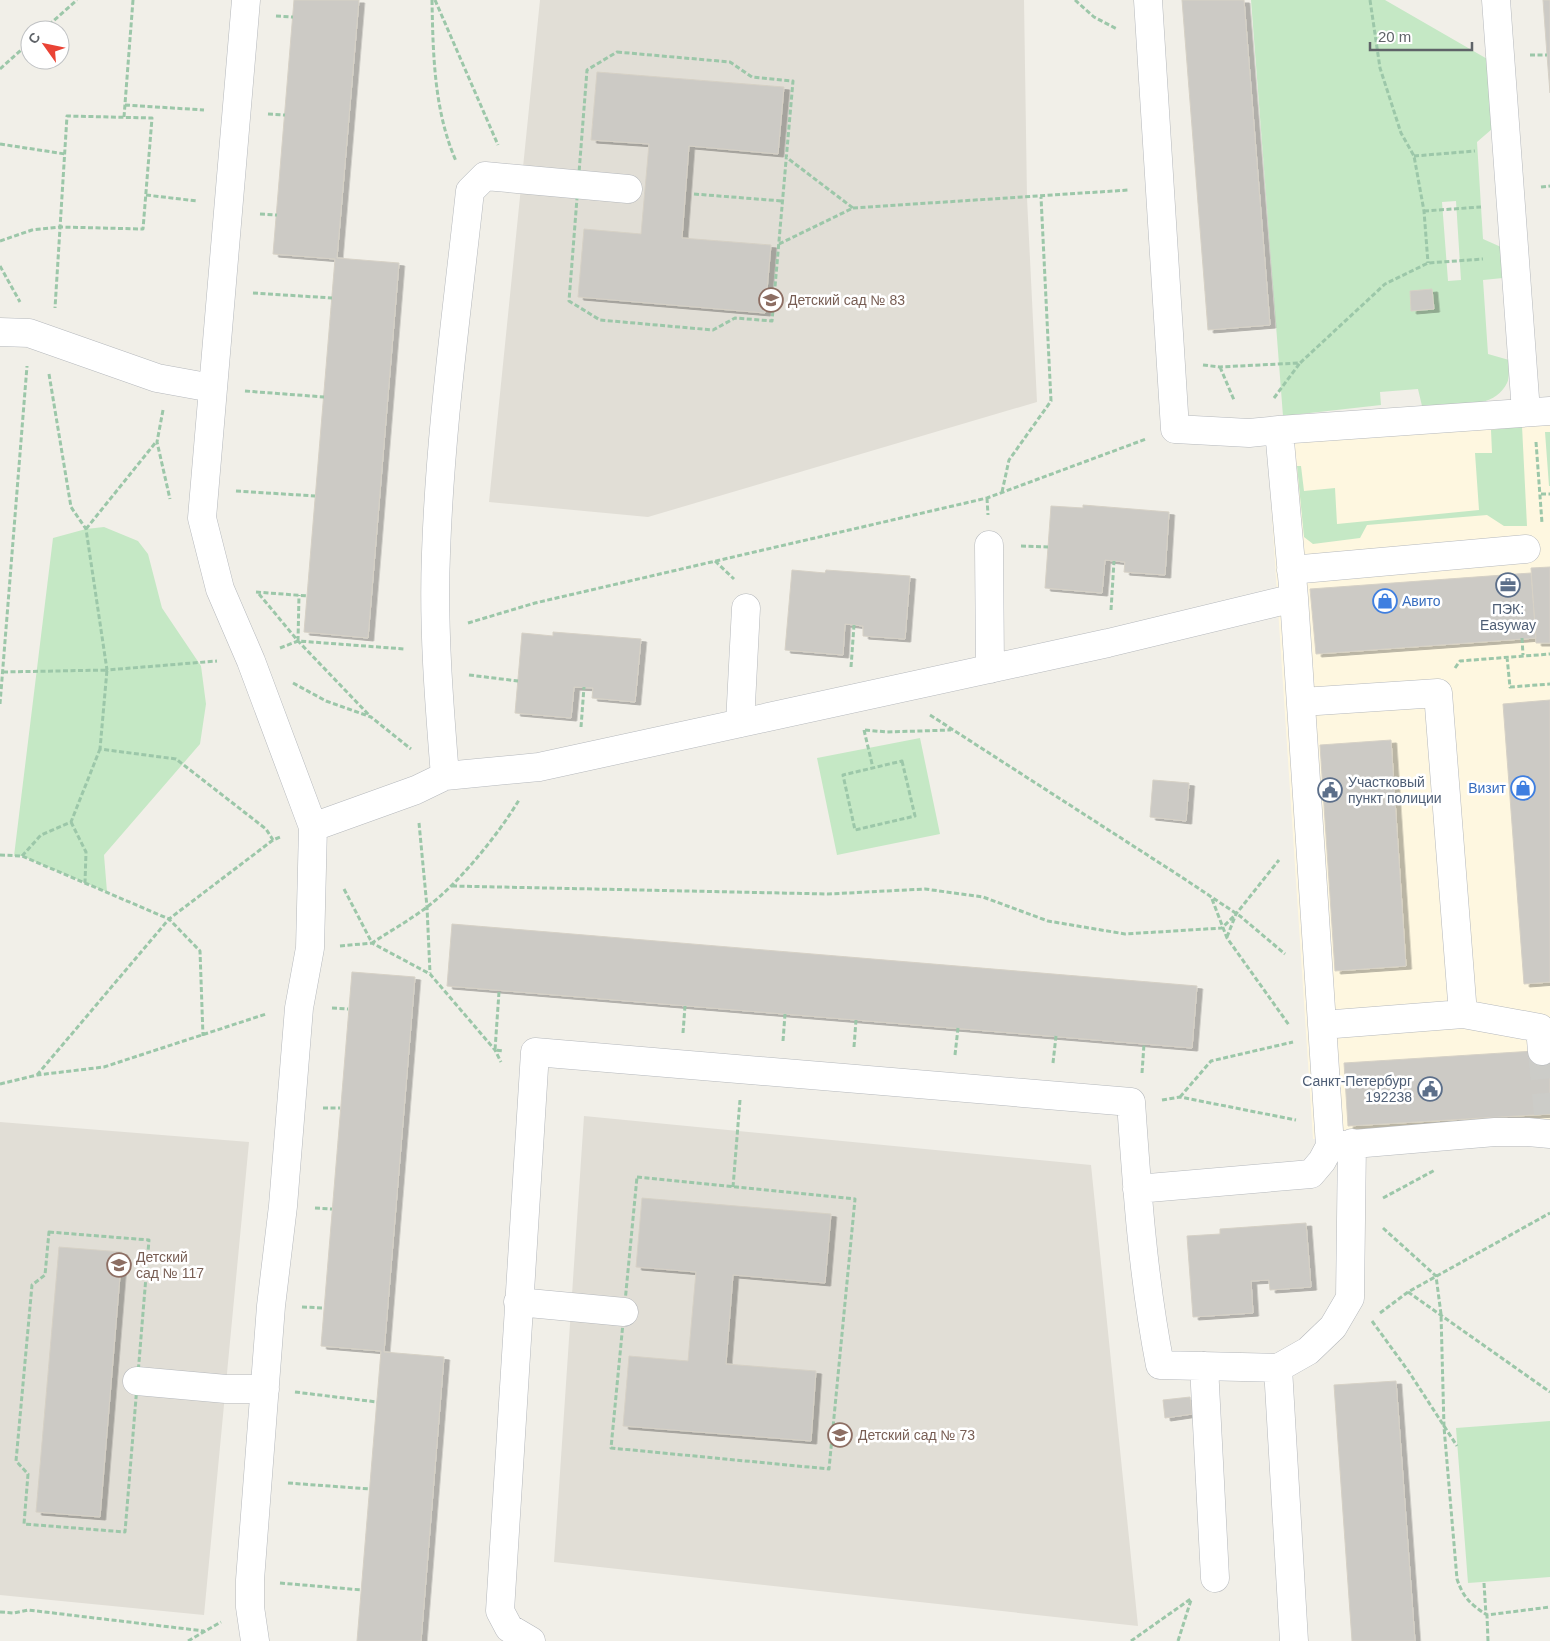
<svg xmlns="http://www.w3.org/2000/svg" width="1550" height="1641" font-family="Arial,sans-serif">
<style>
.commercial{fill:#fef7e0}
.education{fill:#e1ded6}
.green{fill:#c5e8c5;fill-rule:evenodd}
.building{fill:#cccac5;stroke:#d6d1c6;filter:url(#shadow)}
.lines{fill:none;stroke-linecap:round;stroke-linejoin:round}
.minor-tunnel{stroke:#ccccc8;stroke-width:28;stroke-dasharray:28 14;stroke-linecap:butt}
.minor-casing{stroke:#b5b8bc;stroke-width:29}
.path{stroke:#9cc7a9;stroke-width:3;stroke-dasharray:5 2.5;stroke-linecap:butt}
.minor{stroke:#fff;stroke-width:28}
.labels{text-anchor:middle;stroke-width:5;stroke-linejoin:round;paint-order:stroke}
.education-label{font-size:14px;fill:#785e54;stroke:#fff;text-anchor:start}
.shop-label{font-size:14px;fill:#366cbe;stroke:#fff;text-anchor:start}
.service-label{font-size:14px;fill:#4e5e75;stroke:#fff}
</style>
<defs>
<filter id="shadow"><feDropShadow dx="5.5" dy="3" stdDeviation="0" flood-color="#0004"/></filter>
</defs>
<rect width="100%" height="100%" fill="#f1efe8"/>
<!-- commercial -->
<path class="commercial" d="M 1550,420 L 1550,1124 L 1313,1139 L 1267,442 Z"/>
<!-- education -->
<path class="education" d="M 540,0 L 1024,0 L 1027,198 L 1037,402 L 648,517 L 489,502 Z
M 584,1116 L 1091,1165 L 1138,1626 L 554,1562 Z
M 0,1122 L 249,1142 L 204,1615 L 0,1595 Z"/>
<!-- green -->
<path class="green" d="M 1251,0 L 1385,0 L 1489,60 L 1492,129 L 1477,142 L 1483,239 L 1501,247 L 1503,278 L 1483,280 L 1488,354 L 1509,360 C 1508,367 1510,377 1507,383 C 1493,412 1449,404 1422,406 L 1418,389 L 1380,392 L 1381,405 L 1283,416 ZM 1456,201 L 1461,280 L 1448,281 L 1442,202 Z
M 1522,426 L 1527,526 L 1504,526 L 1487,515 L 1367,525 L 1360,538 L 1313,544 L 1304,537 L 1297,466 L 1301,466 L 1304,491 L 1335,488 L 1337,524 L 1479,510 L 1475,453 L 1492,453 L 1491,430 Z
M 1545,432 L 1550,432 L 1550,486 L 1549,486 Z
M 104,527 L 138,541 L 148,554 L 162,608 L 201,666 L 206,704 L 200,744 L 104,855 L 107,892 L 22,856 L 14,856 L 53,538 L 86,529 Z
M 920,738 L 940,834 L 837,855 L 817,758 Z
M 1550,1421 L 1550,1577 L 1468,1583 L 1456,1428 Z"/>
<!-- building -->
<path class="building" d="M 294,0 L 359,0 L 337,258 L 399,263 L 368,638 L 304,632 L 335,259 L 273,254 Z
M 1182,0 L 1244,0 L 1270,325 L 1208,330 Z
M 1543,0 L 1550,0 L 1550,93 L 1547,55 Z
M 597,72 L 784,87 L 778,154 L 689,146 L 682,238 L 771,245 L 765,313 L 578,297 L 584,229 L 641,234 L 649,144 L 591,140 Z
M 1432,289 L 1434,309 L 1411,311 L 1410,291 Z
M 1083,505 L 1169,512 L 1165,575 L 1124,572 L 1125,562 L 1105,560 L 1102,593 L 1045,588 L 1051,506 L 1083,508 Z
M 1550,567 L 1550,643 L 1536,643 L 1531,568 Z
M 792,570 L 825,573 L 826,570 L 910,576 L 905,639 L 863,636 L 863,626 L 845,624 L 843,655 L 785,650 Z
M 1531,573 L 1536,638 L 1316,654 L 1310,589 Z
M 553,632 L 641,639 L 635,702 L 592,698 L 593,688 L 574,687 L 571,718 L 515,713 L 522,633 L 553,636 Z
M 1550,700 L 1550,982 L 1524,984 L 1503,704 Z
M 1391,740 L 1406,966 L 1335,971 L 1320,745 Z
M 1153,780 L 1189,783 L 1186,821 L 1150,817 Z
M 452,924 L 1197,986 L 1192,1048 L 447,986 Z
M 352,972 L 415,977 L 384,1352 L 444,1357 L 421,1641 L 357,1641 L 381,1351 L 321,1346 Z
M 1550,1050 L 1550,1114 L 1348,1126 L 1344,1063 Z
M 642,1198 L 831,1214 L 825,1283 L 733,1275 L 726,1364 L 816,1371 L 811,1441 L 623,1426 L 629,1356 L 688,1361 L 696,1272 L 636,1267 Z
M 1306,1223 L 1311,1287 L 1270,1290 L 1269,1280 L 1251,1281 L 1253,1313 L 1193,1317 L 1187,1236 L 1220,1234 L 1220,1229 Z
M 59,1247 L 122,1252 L 100,1517 L 36,1512 Z
M 1396,1381 L 1415,1641 L 1352,1641 L 1334,1385 Z
M 1190,1397 L 1192,1414 L 1165,1418 L 1163,1400 Z"/>
<g class="lines">
<!-- minor-tunnel -->
<path class="minor-tunnel" d="M 1542,1051 L 1548,1114"/>
<!-- minor casing -->
<g class="minor-casing">
<path id="minor" d="M 246,0 L 202,518 L 220,589 L 251,661 L 313,827 L 310,948 L 299,1008 L 283,1206 L 271,1306 L 250,1580 L 250,1607 L 255,1641
M 1148,0 L 1175,429 L 1249,433 L 1279,430
M 1496,0 L 1526,412
M 0,332 L 29,333 L 157,378 L 212,388
M 989,545 L 990,669
M 1291,570 L 1526,549
M 1294,598 L 1330,1146 L 1495,1132 L 1528,1132 L 1550,1134
M 1302,702 L 1438,693 L 1463,1014 L 1322,1025
M 740,723 L 746,608
M 445,776 C 439,702 433,627 436,553 C 440,432 457,311 470,191 L 485,176 L 628,189
M 313,827 L 416,790 L 445,776 L 539,767 L 1108,643 L 1294,598 L 1279,430 L 1550,411
M 1463,1014 L 1540,1028 L 1542,1051
M 1137,1189 L 1311,1174 L 1322,1161 L 1330,1146
M 518,1302 L 624,1312
M 1204,1366 L 1215,1578
M 1278,1368 L 1294,1641
M 137,1381 L 226,1389 L 265,1389
M 531,1641 L 509,1628 L 500,1611 L 535,1052 L 1131,1102 C 1137,1190 1143,1278 1160,1365 L 1278,1368 L 1308,1351 L 1333,1327 L 1350,1298 L 1352,1143"/>
</g>
<!-- path -->
<path class="path" d="M 432,0 C 433,54 434,111 456,161
M 435,0 L 498,145
M 1075,0 L 1094,17 L 1117,29
M 1370,0 L 1380,68 L 1401,133 L 1414,156 L 1424,211 L 1428,263
M 276,16 L 293,17
M 43,30 L 77,0
M 617,52 L 730,62 L 752,77 L 793,81 L 772,321 L 735,318 L 713,330 L 600,320 L 569,301 L 587,70 Z
M 1530,55 L 1547,55
M 0,69 L 30,42
M 125,105 L 204,110
M 268,114 L 285,115
M 124,117 L 133,0
M 0,144 L 65,154
M 1414,156 L 1475,151
M 1541,187 L 1550,186
M 694,194 L 782,201
M 146,195 L 197,201
M 853,208 L 1129,190
M 1424,211 L 1481,207
M 260,214 L 277,215
M 0,241 L 32,230 L 60,227 L 143,229 L 152,118 L 67,116 L 55,308
M 779,244 L 853,208 L 786,157
M 0,266 L 20,302
M 253,293 L 332,298
M 1203,365 L 1220,367 L 1300,363 L 1385,284 L 1428,263 L 1483,259
M 1220,367 L 1234,400
M 49,374 L 71,507 L 86,529 L 107,670 L 217,661
M 245,391 L 324,397
M 1274,398 L 1300,363
M 163,410 L 157,442 L 170,499
M 1536,442 L 1542,523
M 236,491 L 315,496
M 1002,492 L 1009,460 L 1051,401 L 1041,197
M 1541,494 L 1550,494
M 987,498 L 988,515
M 86,529 L 156,442
M 1021,546 L 1048,547
M 715,561 L 734,579
M 256,592 L 308,596
M 259,594 L 298,641 L 369,715
M 1111,610 L 1114,561
M 468,623 L 535,603 L 987,498 L 1146,439
M 1522,638 L 1523,655
M 298,641 L 299,595
M 280,648 L 298,641 L 405,649
M 1507,657 L 1510,687 L 1550,684
M 851,667 L 854,625
M 1455,668 L 1460,661 L 1550,654
M 3,672 L 107,670 L 100,749 L 176,759 L 266,829 L 273,840
M 469,675 L 518,681
M 293,683 L 326,701 L 371,717 L 411,749
M 0,704 L 27,366
M 930,715 L 1183,878 L 1240,916 L 1285,954
M 581,727 L 584,687
M 864,730 L 873,768
M 865,730 L 887,732 L 951,730
M 902,761 L 915,816 L 855,830 L 843,775 Z
M 71,822 L 86,852 L 85,883
M 419,823 L 427,907 L 430,973
M 0,855 L 22,856 L 169,919 L 200,951 L 203,1036
M 22,856 L 41,835 L 71,822 L 100,749
M 452,886 L 828,894 L 925,889 L 983,897 L 1048,921 L 1125,934 L 1222,928 L 1236,914
M 344,889 L 372,943 C 390,931 410,920 427,907 C 459,883 498,835 519,800
M 1212,899 L 1227,938 L 1289,1025
M 1227,937 L 1236,914 L 1279,860
M 340,946 L 372,943 L 430,974 L 495,1050 L 501,1062
M 499,992 L 495,1050 L 503,1051
M 332,1008 L 348,1009
M 683,1033 L 685,1006
M 783,1041 L 785,1014
M 854,1047 L 856,1020
M 955,1055 L 958,1028
M 1053,1063 L 1056,1036
M 1142,1073 L 1144,1044
M 37,1075 L 169,919 L 273,840 L 280,837
M 0,1084 L 37,1075 L 104,1067 L 266,1014
M 1180,1097 L 1211,1061 L 1293,1042
M 1162,1100 L 1180,1097 L 1296,1120
M 323,1108 L 340,1108
M 637,1177 L 855,1199 L 829,1469 L 611,1448 Z
M 733,1187 L 740,1100
M 1383,1198 L 1435,1170
M 315,1208 L 332,1209
M 1383,1228 L 1436,1276 L 1441,1314 L 1444,1427 L 1457,1579 C 1463,1597 1470,1604 1487,1615
M 49,1232 L 149,1240 L 125,1532 L 24,1524 L 28,1474 L 16,1461 L 32,1285 L 45,1275 Z
M 1408,1292 L 1550,1392
M 302,1307 L 324,1308
M 1380,1313 L 1408,1292 L 1550,1213
M 1372,1321 L 1409,1372 L 1457,1446
M 295,1392 L 377,1402
M 288,1483 L 370,1489
M 280,1583 L 362,1590
M 1484,1583 L 1486,1615
M 0,1612 L 14,1613 L 28,1610 L 204,1631
M 188,1641 L 221,1622
M 1131,1641 L 1192,1598
M 1178,1641 L 1191,1600
M 1488,1641 L 1487,1615 L 1550,1607"/>
<!-- minor -->
<use href="#minor" class="minor"/>
</g>
<!-- icons -->
<defs>
<g id="school-ring" transform="scale(1.25)"><circle r="9.5" fill="#fff" stroke="#8d6e63" stroke-width="1.5"/><path d="M0-5L7-2L0 1L-7-2ZM-4 1L0 2.5L4 1V4Q0 6-4 4Z" fill="#8d6e63"/></g>
<g id="office-ring" transform="scale(1.25)"><circle r="9.5" fill="#fff" stroke="#5c6f8a" stroke-width="1.5"/><path d="M-6-3h4V-5.5h4V-3h4V5H-6ZM-1-4.5V-3h2v-1.5ZM-6 0V1H6V0Z" fill="#5c6f8a"/></g>
<g id="shop-ring" transform="scale(1.25)"><circle r="9.5" fill="#fff" stroke="#3f7fe0" stroke-width="1.5"/><path d="M-5-2.5h2.3a2.7 3.5 0 0 1 5.4 0H5L5.5 6h-11ZM-1.5-2.5h3a1.5 2.3 0 0 0-3 0Z" fill="#3f7fe0"/></g>
<g id="civic-ring" transform="scale(1.25)"><circle r="9.5" fill="#fff" stroke="#5c6f8a" stroke-width="1.5"/><path d="M-.6-6.5H3V-4.5H.6V-3L4-1V1h2V6H-6V1h2V-1L-.6-3ZM-1.2 2.5V6h2.4V2.5Z" fill="#5c6f8a"/></g>
</defs>
<g fill-rule="evenodd">
<use href="#school-ring" x="771" y="300"/>
<use href="#office-ring" x="1508" y="585"/>
<use href="#shop-ring" x="1385" y="601"/>
<use href="#shop-ring" x="1523" y="788"/>
<use href="#civic-ring" x="1330" y="790"/>
<use href="#civic-ring" x="1430" y="1089"/>
<use href="#school-ring" x="119" y="1265"/>
<use href="#school-ring" x="840" y="1435"/>
</g>
<g class="labels">
<!-- education labels -->
<g class="education-label">
<text x="788" y="305">Детский сад № 83</text>
<text x="136" y="1262">Детский<tspan x="136" dy="16">сад № 117</tspan></text>
<text x="858" y="1440">Детский сад № 73</text>
</g>
<!-- shop labels -->
<g class="shop-label">
<text x="1402" y="606">Авито</text>
<text x="1506" y="793" text-anchor="end">Визит</text>
</g>
<!-- service labels -->
<g class="service-label">
<text x="1508" y="614">ПЭК:<tspan x="1508" dy="16">Easyway</tspan></text>
<text x="1348" y="787" text-anchor="start">Участковый<tspan x="1348" dy="16">пункт полиции</tspan></text>
<text x="1412" y="1086" text-anchor="end">Санкт-Петербург<tspan x="1412" dy="16">192238</tspan></text>
</g>
</g>
<!-- north arrow -->
<g transform="translate(45 45) rotate(303)"><circle r="24" fill="#ffffff" stroke="#bfc1c3"/>
<path d="M0-4L9 19L0 12L-9 19Z" fill="#ea4335"/>
<text y="-8" font-size="14" font-weight="bold" text-anchor="middle" fill="#5f6368">С</text>
</g>
<!-- scale -->
<path d="M1370 42v8h102v-8" fill="none" stroke="#5f6368" stroke-width="2.5"/>
<text x="1378" y="42" font-size="15" fill="#5f6368" stroke="#ffffff" stroke-width="4" paint-order="stroke">20 m</text>
</svg>
